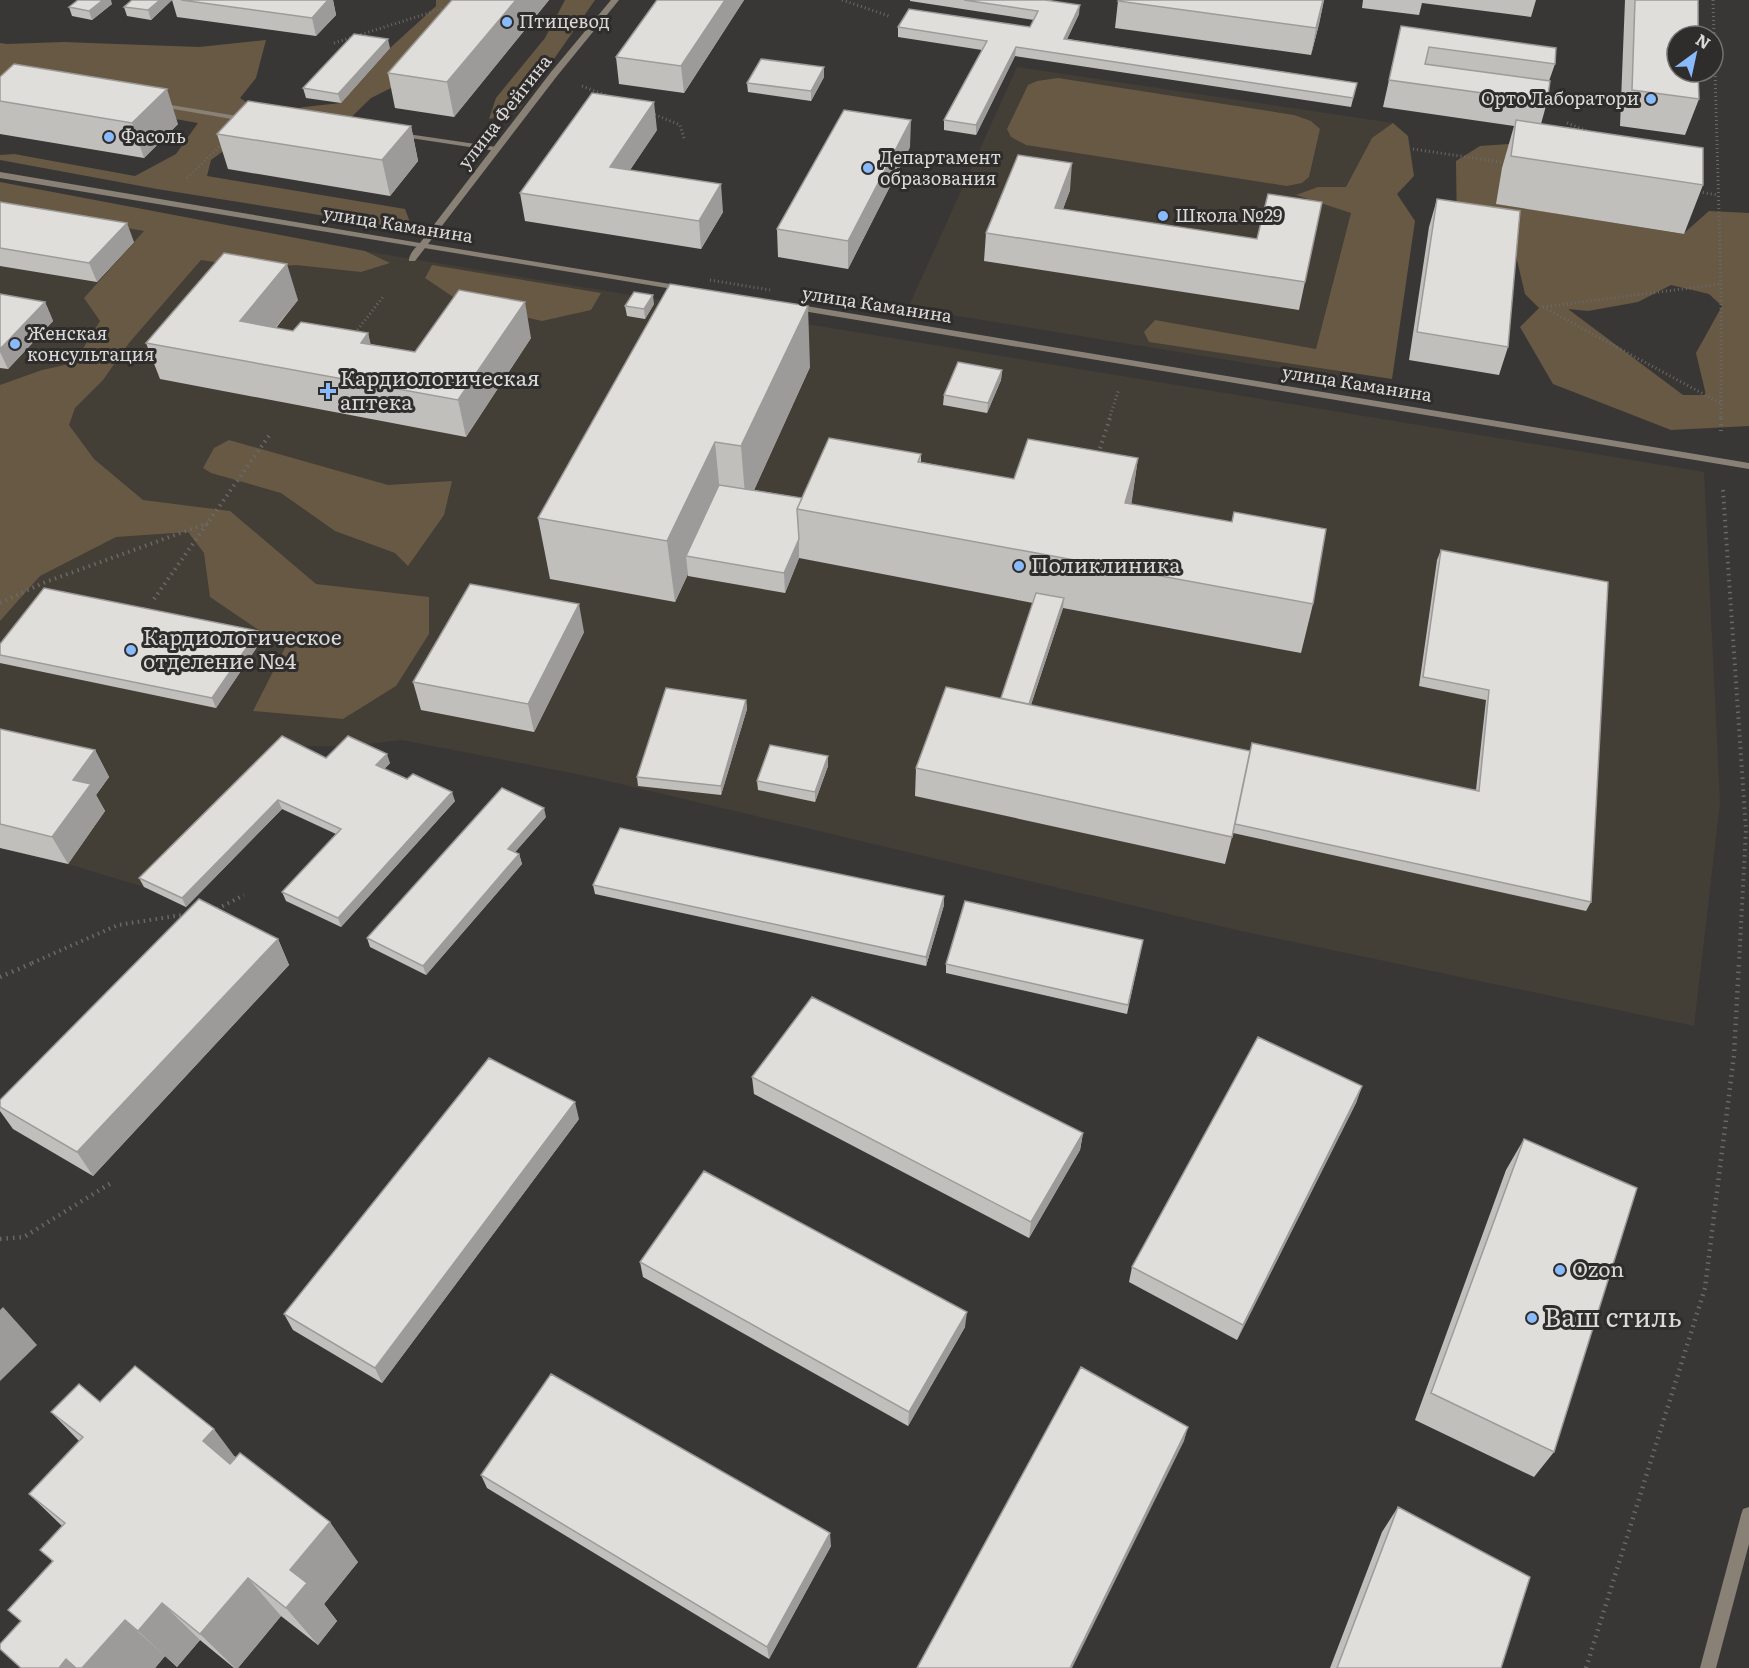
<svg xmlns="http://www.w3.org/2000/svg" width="1749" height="1668" font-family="Literata,serif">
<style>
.built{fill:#433e36}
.green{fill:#685945;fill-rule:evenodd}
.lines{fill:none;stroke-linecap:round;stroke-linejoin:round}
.path-far2{stroke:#6a6967;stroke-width:3;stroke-dasharray:1 3;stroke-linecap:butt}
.path-far1{stroke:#6a6967;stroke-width:4;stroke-dasharray:1.5 4.5;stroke-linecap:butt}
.path{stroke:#6a6967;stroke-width:4.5;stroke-dasharray:1.5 5;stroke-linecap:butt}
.service{fill:#898175;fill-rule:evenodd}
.minor{fill:#898175;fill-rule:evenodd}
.tertiary{fill:#898175;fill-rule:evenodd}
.wall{fill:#c1bfbc}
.shaded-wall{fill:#9d9b99}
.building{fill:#e0dedb;stroke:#9d9b99;stroke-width:1.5}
.poi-dot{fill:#89bafc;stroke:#2f2d2b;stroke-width:2}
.labels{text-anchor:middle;stroke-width:6;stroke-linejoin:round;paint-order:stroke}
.far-poi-label{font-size:18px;fill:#dad9d8;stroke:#2f2d2b;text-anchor:start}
.far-street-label{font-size:18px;fill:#dad9d8;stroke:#2f2d2b}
.poi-label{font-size:21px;fill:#dad9d8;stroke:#2f2d2b;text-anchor:start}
.near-poi-label{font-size:26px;fill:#dad9d8;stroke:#2f2d2b;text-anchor:start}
</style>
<rect width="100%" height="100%" fill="#393735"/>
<!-- built -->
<path class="built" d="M 1017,67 L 1393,123 L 1345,379 L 908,308 Z
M 0,191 L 1704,472 L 1720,803 L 1694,1026 L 1232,929 L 587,776 L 402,740 L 351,746 L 286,746 L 144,887 L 68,864 L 0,848 Z"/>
<!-- green -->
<path class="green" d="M 436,0 L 474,0 L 397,85 L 371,98 L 335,133 L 259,125 L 211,160 L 207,176 L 405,209 L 413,230 L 157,189 L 0,160 L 0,155 L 14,154 L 135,176 L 176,154 L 198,123 L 0,88 L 0,43 L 7,44 L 63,42 L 199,47 L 266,40 L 256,78 L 240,98 L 267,116 L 304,107 L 341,103 L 390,48 L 436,6 Z
M 565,0 L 595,0 L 517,112 L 489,119 L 496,98 L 545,38 Z
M 1058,78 L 1294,115 L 1311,121 L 1320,129 L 1309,177 L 1302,183 L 1287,186 L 1026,145 L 1011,137 L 1007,129 L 1028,85 L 1037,81 Z
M 1393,123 L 1408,136 L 1414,176 L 1397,194 L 1415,221 L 1392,379 L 1149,342 L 1144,332 L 1155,320 L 1316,349 L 1351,213 L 1296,195 L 1318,187 L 1346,187 L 1372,138 Z
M 1551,141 L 1497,204 L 1683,234 L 1709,211 L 1749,213 L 1749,426 L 1671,430 L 1553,384 L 1520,327 L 1539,308 L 1525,294 L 1512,239 L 1457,231 L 1456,161 L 1480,146 ZM 1671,285 L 1709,294 L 1722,306 L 1696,353 L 1706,395 L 1683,395 L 1568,309 L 1588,311 L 1638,302 Z
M 0,182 L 365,251 L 390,263 L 361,272 L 296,265 L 254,268 L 201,260 L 129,343 L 103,380 L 75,408 L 69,425 L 94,459 L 143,500 L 230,511 L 316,584 L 429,597 L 429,634 L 396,686 L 343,719 L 253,711 L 285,648 L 210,597 L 204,553 L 188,532 L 116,537 L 40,576 L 0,621 L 0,385 L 42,370 L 74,363 L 100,321 L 84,298 L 144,231 L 0,205 Z
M 432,265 L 601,293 L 591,310 L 542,321 L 462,303 L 425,278 Z
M 229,440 L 388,485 L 452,481 L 444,515 L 408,566 L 395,553 L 335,531 L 281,493 L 211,473 L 203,468 L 214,448 Z"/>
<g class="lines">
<!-- path-far2 -->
<path class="path-far2" d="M 842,0 L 889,16
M 1713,0 L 1721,284 L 1721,419
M 334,43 L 451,6
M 582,86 L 608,96
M 651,113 L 680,125 L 684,138
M 1567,123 L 1590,132
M 1413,149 L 1507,163
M 187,178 L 222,144
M 1695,191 L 1717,195
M 710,280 L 770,290
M 1543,307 L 1720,403
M 1543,307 L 1721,284
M 355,333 L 383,297
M 1109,419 L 1119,389"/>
<!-- path-far1 -->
<path class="path-far1" d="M 1721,418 L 1721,431
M 1098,454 L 1110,418
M 1723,490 L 1746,830 L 1739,963
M 154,599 L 271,433
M 0,603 L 43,583 L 208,523
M 217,909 L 244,895
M 32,963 L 118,925 L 188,914"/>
<!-- path -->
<path class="path" d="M 0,977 L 35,962
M 0,1239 L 24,1237 L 111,1183
M 1586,1668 L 1705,1288 L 1734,1055 L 1739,962"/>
<!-- service -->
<path class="service" d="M 153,102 L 249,118 L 253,120 L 249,122 L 156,106 L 153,106 Z
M 394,132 L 496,147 L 500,149 L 496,151 L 397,136 L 394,136 Z
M 422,243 L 426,246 L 425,248 L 415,261 L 409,261 C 408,256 416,245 422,243 Z"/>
<!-- minor -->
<path class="minor" d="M 611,0 L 619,0 L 557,76 L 428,244 L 682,286 L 687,289 L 685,291 L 0,178 L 0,172 L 420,243 L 551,72 Z
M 794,304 L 1749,463 L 1749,469 L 791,309 L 791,305 Z"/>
<!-- tertiary -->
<path class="tertiary" d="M 1749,1507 L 1749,1544 L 1716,1668 L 1700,1668 L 1741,1515 L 1743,1509 Z"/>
</g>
<!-- wall -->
<path class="wall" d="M 132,0 L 333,0 L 336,15 L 316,36 L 177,17 L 172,0 L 151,20 L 127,16 L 124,7 Z
M 452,0 L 549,0 L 454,117 L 395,108 L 388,73 Z
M 657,0 L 744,0 L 684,93 L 619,84 L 616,57 Z
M 910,0 L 1045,0 L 1079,14 L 1067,39 L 1357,83 L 1351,107 L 1015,56 L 976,135 L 944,130 L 944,120 L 982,50 L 898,37 L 898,27 L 1030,27 L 1034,20 L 910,1 Z
M 1324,0 L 1319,24 L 1311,55 L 1115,28 L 1118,1 Z
M 1363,0 L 1536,0 L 1531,17 L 1422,3 L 1419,15 L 1362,8 Z
M 1625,0 L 1698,0 L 1699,99 L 1685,135 L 1620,126 Z
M 112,4 L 92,20 L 72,16 L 69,7 Z
M 1401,26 L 1555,64 L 1549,81 L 1547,102 L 1541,124 L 1703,185 L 1684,234 L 1496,204 L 1502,168 L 1514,126 L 1383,107 Z
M 390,48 L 341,103 L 306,98 L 303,88 Z
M 824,67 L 824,77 L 811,101 L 748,92 L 747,83 Z
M 0,77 L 178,124 L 144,158 L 0,134 Z
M 411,126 L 418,161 L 390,196 L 228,169 L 217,134 Z
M 657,130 L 630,170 L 723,212 L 701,249 L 525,221 L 520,193 Z
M 910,147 L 848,269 L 778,257 L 777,229 Z
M 1070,190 L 1063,209 L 1257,239 L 1322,202 L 1299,310 L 984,261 L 986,233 Z
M 1437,199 L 1508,347 L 1499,375 L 1409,360 L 1429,227 Z
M 0,202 L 134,242 L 97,282 L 0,266 Z
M 0,294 L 45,302 L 53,321 L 8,369 L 0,368 Z
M 298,300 L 276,328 L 293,331 L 368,333 L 370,344 L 415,352 L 531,338 L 466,437 L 160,379 L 146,343 Z
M 654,304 L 645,319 L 627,316 L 625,306 Z
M 810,367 L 754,490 L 802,498 L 921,454 L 921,462 L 1014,479 L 1138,458 L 1131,504 L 1313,604 L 1301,653 L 1063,608 L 1031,705 L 1250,751 L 1476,790 L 1486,700 L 1419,686 L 1437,560 L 1441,550 L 1591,902 L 1586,911 L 1233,833 L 1225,864 L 915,796 L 916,768 L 1001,698 L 1033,603 L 799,558 L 785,593 L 688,576 L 688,574 L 675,602 L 550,579 L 538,518 Z
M 1002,370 L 1001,380 L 987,413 L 943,405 L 944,395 Z
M 258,631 L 261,641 L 216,708 L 0,663 L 0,644 Z
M 584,632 L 534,732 L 421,710 L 413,682 Z
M 746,700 L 747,709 L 721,795 L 638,786 L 637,777 Z
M 0,729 L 95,750 L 109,777 L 96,795 L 105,811 L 68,864 L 0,848 Z
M 828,756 L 828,766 L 815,802 L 758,790 L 757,781 Z
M 326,758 L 390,763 L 384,769 L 455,801 L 341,927 L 286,901 L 282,892 L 336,834 L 282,809 L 186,907 L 144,887 L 139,878 Z
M 546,817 L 515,852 L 519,854 L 522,864 L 426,975 L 370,947 L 367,938 Z
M 593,885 L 944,896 L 944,905 L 926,966 L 595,894 Z
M 278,939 L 289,965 L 93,1176 L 13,1129 L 0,1111 L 0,1100 Z
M 1143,940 L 1127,1014 L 946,973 L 946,964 Z
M 752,1077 L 1083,1133 L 1080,1150 L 1029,1238 L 754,1094 Z
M 1362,1086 L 1356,1103 L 1237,1340 L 1129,1282 L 1132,1267 Z
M 579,1119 L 382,1383 L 293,1330 L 284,1314 Z
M 1524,1139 L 1554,1452 L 1534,1477 L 1415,1420 L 1506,1170 Z
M 640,1262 L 965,1327 L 908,1426 L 643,1277 Z
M 100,1402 L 236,1457 L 358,1562 L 324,1604 L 337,1621 L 318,1645 L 281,1616 L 238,1668 L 234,1668 L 200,1640 L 177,1667 L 165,1656 L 155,1668 L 21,1668 L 21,1621 L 52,1561 L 40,1550 L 62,1526 L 29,1494 L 79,1441 L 51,1412 Z
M 481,1475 L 831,1546 L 769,1659 L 487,1488 Z
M 1398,1507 L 1501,1668 L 1330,1668 L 1382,1532 Z"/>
<!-- shaded-wall -->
<path class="shaded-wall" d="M 103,0 L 111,0 L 112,4 L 92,20 L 89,11 Z
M 160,0 L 172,0 L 151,20 L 148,10 Z
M 328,0 L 333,0 L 336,15 L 316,36 L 312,18 Z
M 516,0 L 549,0 L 454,117 L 447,82 Z
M 725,0 L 744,0 L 684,93 L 681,66 Z
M 1324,0 L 1319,24 L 1311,55 L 1316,28 Z
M 1080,5 L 1079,14 L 1063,48 L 1064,39 Z
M 388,39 L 390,48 L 341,103 L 338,94 Z
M 1016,47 L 1015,56 L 976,135 L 976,125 Z
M 824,67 L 824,77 L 811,101 L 811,91 Z
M 167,89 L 178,124 L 144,158 L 132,123 Z
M 654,102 L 657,130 L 613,195 L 610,167 Z
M 911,120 L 910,147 L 848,269 L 848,241 Z
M 411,126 L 418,161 L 390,196 L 382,160 Z
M 1072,163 L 1070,190 L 1053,236 L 1055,208 Z
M 721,184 L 723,212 L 701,249 L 699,221 Z
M 127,223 L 134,242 L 97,282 L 89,263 Z
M 287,264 L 298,300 L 251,357 L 240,321 Z
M 653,295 L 654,304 L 645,319 L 644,309 Z
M 45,302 L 53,321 L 8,369 L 0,352 L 0,349 Z
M 525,302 L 531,338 L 466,437 L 458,400 Z
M 808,306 L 810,367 L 746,508 L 741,446 Z
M 368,333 L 377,370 L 361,343 Z
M 1002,370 L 1001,380 L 987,413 L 988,403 Z
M 715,442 L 721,504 L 686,556 L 688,574 L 675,602 L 667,541 Z
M 1138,458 L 1131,507 L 1125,503 Z
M 799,539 L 799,558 L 785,593 L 784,573 Z
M 1064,598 L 1063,608 L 1022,731 L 1023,722 Z
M 579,604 L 584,632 L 534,732 L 528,704 Z
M 258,631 L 261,641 L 216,708 L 212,698 Z
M 746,700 L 747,709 L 721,795 L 721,786 Z
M 95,750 L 109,777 L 96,795 L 105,811 L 68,864 L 52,837 L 73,780 Z
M 387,754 L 390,763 L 379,775 L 376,765 Z
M 828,756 L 828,766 L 815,802 L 815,792 Z
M 452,792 L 455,801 L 341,927 L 338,918 Z
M 278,800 L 282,809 L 186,907 L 182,898 Z
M 544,808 L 546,817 L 510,858 L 508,849 Z
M 519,854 L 522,864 L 426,975 L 423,966 Z
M 944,896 L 944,905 L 926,966 L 926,957 Z
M 278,939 L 289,965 L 93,1176 L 77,1152 Z
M 1362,1086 L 1356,1103 L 1237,1340 L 1243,1325 Z
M 575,1102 L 579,1119 L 382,1383 L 375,1368 Z
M 1083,1133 L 1080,1150 L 1029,1238 L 1031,1222 Z
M 3,1307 L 37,1345 L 0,1381 L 0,1310 Z
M 967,1312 L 965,1327 L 908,1426 L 909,1412 Z
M 1188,1427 L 1184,1441 L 1072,1668 L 1070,1668 Z
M 214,1429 L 247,1473 L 236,1485 L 203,1441 Z
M 330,1522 L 358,1562 L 324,1604 L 337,1621 L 318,1645 L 286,1608 L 290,1570 Z
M 830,1533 L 831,1546 L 769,1659 L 767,1647 Z
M 248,1578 L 281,1616 L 238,1668 L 235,1668 L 200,1634 Z
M 162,1603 L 200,1640 L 177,1667 L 138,1631 Z
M 125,1620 L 165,1656 L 155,1668 L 82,1668 Z
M 66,1659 L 77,1668 L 59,1668 Z"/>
<!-- building -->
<path class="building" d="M 78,0 L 103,0 L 89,11 L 69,7 Z
M 132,0 L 160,0 L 148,10 L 124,7 Z
M 181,0 L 328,0 L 312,18 Z
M 452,0 L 516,0 L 447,82 L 388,73 Z
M 657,0 L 725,0 L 681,66 L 616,57 Z
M 964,0 L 1045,0 L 1080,5 L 1064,39 L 1357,83 L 1353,98 L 1016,47 L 976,125 L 944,120 L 987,41 L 898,27 L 909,9 L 1030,27 L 1038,11 Z
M 1119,0 L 1323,0 L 1316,28 L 1118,1 Z
M 1635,0 L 1698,0 L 1698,36 L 1677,36 L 1677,72 L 1698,72 L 1699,99 L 1632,90 Z
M 1401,26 L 1556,48 L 1555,64 L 1429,47 L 1425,64 L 1550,81 L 1547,102 L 1389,80 Z
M 354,34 L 388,39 L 338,94 L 303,88 Z
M 761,59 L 824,67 L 811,91 L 747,83 Z
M 14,64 L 167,89 L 132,123 L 0,101 L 0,77 Z
M 592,93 L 654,102 L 610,167 L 721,184 L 699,221 L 520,193 Z
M 248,101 L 411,126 L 382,160 L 217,134 Z
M 844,110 L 911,120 L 848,241 L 777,229 Z
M 1516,120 L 1703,148 L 1703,185 L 1511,156 Z
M 1018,155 L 1072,163 L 1055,208 L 1257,239 L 1268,194 L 1322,202 L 1305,282 L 986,233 Z
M 1437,199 L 1520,211 L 1508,347 L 1417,332 Z
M 0,202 L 127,223 L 89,263 L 0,248 Z
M 224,253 L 287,264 L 240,321 L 293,331 L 301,322 L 368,333 L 361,343 L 415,352 L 459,290 L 525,302 L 458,400 L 146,343 Z
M 670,284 L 808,306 L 741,446 L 715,442 L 667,541 L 538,518 Z
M 634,292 L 653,295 L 644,309 L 625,306 Z
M 0,294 L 45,302 L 0,349 Z
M 958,362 L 1002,370 L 988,403 L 944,395 Z
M 829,438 L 921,454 L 918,462 L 1014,479 L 1028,439 L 1138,458 L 1125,503 L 1232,522 L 1234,512 L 1326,529 L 1313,604 L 797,509 Z
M 719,485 L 802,498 L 797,509 L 799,539 L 784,573 L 686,556 Z
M 1441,550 L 1608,582 L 1591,902 L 1235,824 L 1252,743 L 1479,791 L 1489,690 L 1423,677 Z
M 470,584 L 579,604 L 528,704 L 413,682 Z
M 44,588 L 258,631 L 212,698 L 0,655 L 0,644 Z
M 1036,593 L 1064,598 L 1029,704 L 1001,698 Z
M 946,687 L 1250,751 L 1232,837 L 916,768 Z
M 666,688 L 746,700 L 721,786 L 637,777 Z
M 0,729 L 95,750 L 73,780 L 91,784 L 52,837 L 0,824 Z
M 282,736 L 326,758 L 348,736 L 387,754 L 376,765 L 407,779 L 413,774 L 452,792 L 338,918 L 282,892 L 341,829 L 278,800 L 182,898 L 139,878 Z
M 770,745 L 828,756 L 815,792 L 757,781 Z
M 502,788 L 544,808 L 508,849 L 519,854 L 423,966 L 367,938 Z
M 620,828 L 944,896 L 926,957 L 593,885 Z
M 199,899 L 278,939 L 77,1152 L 0,1107 L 0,1100 Z
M 965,901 L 1143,940 L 1128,1005 L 946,964 Z
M 812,997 L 1083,1133 L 1031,1222 L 752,1077 Z
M 1258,1037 L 1362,1086 L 1243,1325 L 1132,1267 Z
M 489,1058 L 575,1102 L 375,1368 L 284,1314 Z
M 1524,1139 L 1637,1188 L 1554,1452 L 1431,1393 Z
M 704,1171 L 967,1312 L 909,1412 L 640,1262 Z
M 135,1366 L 214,1429 L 203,1441 L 230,1464 L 240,1453 L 330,1522 L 290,1570 L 307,1583 L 286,1608 L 248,1578 L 200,1634 L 162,1603 L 138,1631 L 125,1620 L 82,1668 L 76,1668 L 66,1659 L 59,1668 L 21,1668 L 0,1649 L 0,1644 L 21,1621 L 8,1610 L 53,1561 L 40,1550 L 65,1523 L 29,1494 L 83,1437 L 51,1412 L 79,1384 L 100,1402 Z
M 1081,1367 L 1188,1427 L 1070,1668 L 917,1668 Z
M 551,1374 L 830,1533 L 767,1647 L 481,1475 Z
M 1398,1507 L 1530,1577 L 1501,1668 L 1337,1668 Z"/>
<!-- markers -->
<g class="poi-dot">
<circle cx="507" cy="22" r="6"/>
<circle cx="1651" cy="99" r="6"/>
<circle cx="109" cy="137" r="6"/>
<circle cx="868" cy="168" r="6"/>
<circle cx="1163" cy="216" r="6"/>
<circle cx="15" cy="344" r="6"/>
<path d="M325 382h6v6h6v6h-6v6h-6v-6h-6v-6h6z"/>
<circle cx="1019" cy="566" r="6"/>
<circle cx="131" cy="650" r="6"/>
<circle cx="1560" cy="1270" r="6"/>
<circle cx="1532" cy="1318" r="6"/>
</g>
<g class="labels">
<!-- far-poi labels -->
<g class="far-poi-label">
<text x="519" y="28">Птицевод</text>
<text x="1639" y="105" text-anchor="end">Орто Лаборатори</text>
<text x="121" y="143">Фасоль</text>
<text x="880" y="164">Департамент<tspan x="880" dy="21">образования</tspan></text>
<text x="1175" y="222">Школа №29</text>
<text x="27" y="340">Женская<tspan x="27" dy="21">консультация</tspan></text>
</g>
<!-- far-street labels -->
<g class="far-street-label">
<text transform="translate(505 112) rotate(-52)" y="6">улица Фейгина</text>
<text transform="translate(398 225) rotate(9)" y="6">улица Каманина</text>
<text transform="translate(877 305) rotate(9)" y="6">улица Каманина</text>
<text transform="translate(1357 384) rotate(9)" y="6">улица Каманина</text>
</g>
<!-- poi labels -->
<g class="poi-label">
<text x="340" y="386">Кардиологическая<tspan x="340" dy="24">аптека</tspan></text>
<text x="1031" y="573">Поликлиника</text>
<text x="143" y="645">Кардиологическое<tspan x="143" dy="24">отделение №4</tspan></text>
<text x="1572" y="1277">Ozon</text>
</g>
<!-- near-poi labels -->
<g class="near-poi-label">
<text x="1544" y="1327">Ваш стиль</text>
</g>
</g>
<!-- north arrow -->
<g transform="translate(1695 54) rotate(33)"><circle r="28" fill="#2f2d2b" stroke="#737270" stroke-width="1.5"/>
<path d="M0-4.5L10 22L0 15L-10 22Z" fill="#89bafc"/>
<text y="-9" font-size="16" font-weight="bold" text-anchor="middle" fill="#dad9d8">N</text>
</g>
</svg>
